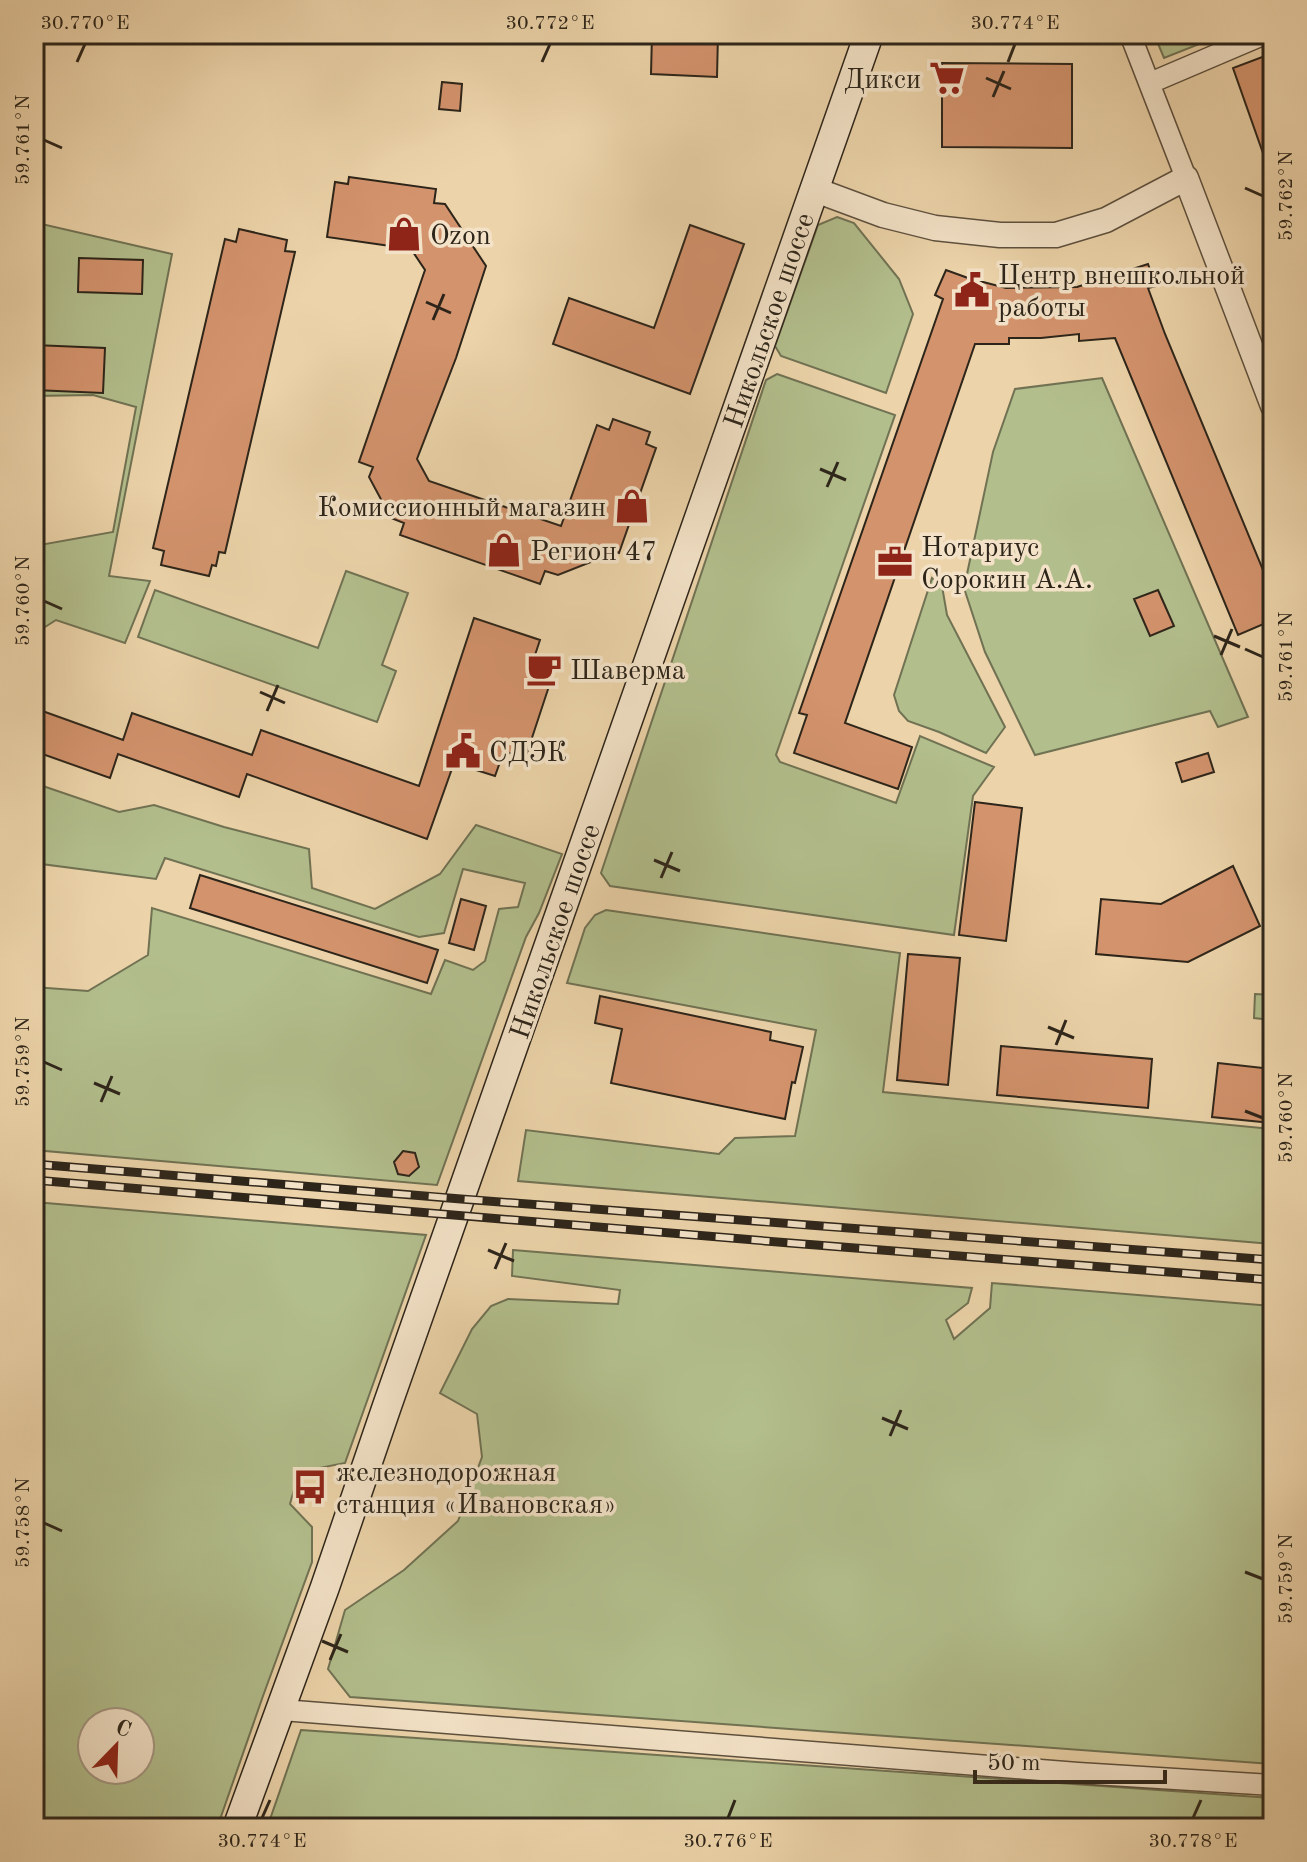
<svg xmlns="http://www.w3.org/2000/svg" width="1307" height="1862" font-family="'Old Standard TT',serif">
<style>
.green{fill:#b2be8c;stroke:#707253;stroke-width:2;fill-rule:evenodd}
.building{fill:#d3936d;stroke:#2d251a;stroke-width:2}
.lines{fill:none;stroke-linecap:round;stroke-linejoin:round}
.minor-casing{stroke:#5d503e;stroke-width:23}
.tertiary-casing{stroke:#5d503e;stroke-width:27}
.secondary-casing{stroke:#2d251a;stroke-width:31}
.minor{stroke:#f3e2c7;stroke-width:20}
.tertiary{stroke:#f3e2c7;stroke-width:24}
.secondary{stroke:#f3e2c7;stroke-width:28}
.rail-casing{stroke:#2d251a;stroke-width:9}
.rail{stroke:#f3e2c7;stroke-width:6;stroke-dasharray:18;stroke-linecap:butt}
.ticks{fill:none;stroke:#2d251a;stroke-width:3}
.labels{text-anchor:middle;stroke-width:7;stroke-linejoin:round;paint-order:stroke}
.poi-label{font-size:28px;fill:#2d251a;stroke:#f3e2c7;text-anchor:start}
.street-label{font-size:28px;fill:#2d251a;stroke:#f3e2c7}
.neatline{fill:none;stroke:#2d251a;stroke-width:3}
.ticks-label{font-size:20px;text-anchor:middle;fill:#2d251a}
</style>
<rect width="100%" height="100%" fill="#ecd3a9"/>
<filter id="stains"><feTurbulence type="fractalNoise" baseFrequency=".0025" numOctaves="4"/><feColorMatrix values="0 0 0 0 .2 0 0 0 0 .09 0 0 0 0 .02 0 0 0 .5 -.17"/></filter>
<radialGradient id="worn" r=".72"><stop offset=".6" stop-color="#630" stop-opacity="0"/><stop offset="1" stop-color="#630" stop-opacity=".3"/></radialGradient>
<!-- green -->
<path class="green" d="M 1154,34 L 1210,34 L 1212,39 L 1164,58 Z
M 34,206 L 37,223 L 172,254 L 109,576 L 150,581 L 125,643 L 56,620 L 34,634 L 34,546 L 113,532 L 136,407 L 93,395 L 34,396 Z
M 837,217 L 854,223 L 899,279 L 913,314 L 886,393 L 781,356 L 775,346 L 818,225 Z
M 777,374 L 895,415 L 776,755 L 780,762 L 896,803 L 920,736 L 994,767 L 973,796 L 954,935 L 610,886 L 601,873 L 766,380 Z
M 1102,378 L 1248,717 L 1218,727 L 1210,711 L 1035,755 L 985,652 L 964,588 L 993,452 L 1015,389 Z
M 346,571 L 408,593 L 382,665 L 396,671 L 377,722 L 138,637 L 155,590 L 318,648 Z
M 932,578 L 942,586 L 947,615 L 1005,727 L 986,753 L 939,732 L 908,721 L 899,711 L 894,695 Z
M 34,783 L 119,812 L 154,805 L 224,827 L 309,849 L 312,888 L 375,909 L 440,874 L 476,825 L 562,854 L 539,913 L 526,937 L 437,1185 L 34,1150 L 34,987 L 88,991 L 148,955 L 152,908 L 431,994 L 445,960 L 473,970 L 485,961 L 499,909 L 518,907 L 525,883 L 463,869 L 444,933 L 419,937 L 165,858 L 156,879 L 34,863 Z
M 606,910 L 900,953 L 883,1092 L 1273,1129 L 1273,1244 L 518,1181 L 526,1130 L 719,1154 L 735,1138 L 795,1136 L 816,1030 L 567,983 L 585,928 L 595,915 Z
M 1255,994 L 1273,995 L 1273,1020 L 1254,1018 Z
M 34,1202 L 426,1235 L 345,1463 L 299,1472 L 290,1504 L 312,1527 L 312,1562 L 263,1696 L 217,1828 L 34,1828 ZM 92,1722 L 140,1722 L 140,1770 L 92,1770 Z
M 513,1250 L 972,1288 L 968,1303 L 946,1320 L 954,1339 L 990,1308 L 992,1283 L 1273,1306 L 1273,1764 L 350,1697 L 328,1669 L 345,1610 L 404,1570 L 458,1521 L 482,1457 L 477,1414 L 440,1393 L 472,1329 L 491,1306 L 508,1299 L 618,1304 L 620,1290 L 512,1276 Z
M 301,1730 L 1273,1798 L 1273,1828 L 267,1828 Z"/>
<!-- building -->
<path class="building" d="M 652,34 L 718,34 L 717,77 L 651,74 Z
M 1273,53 L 1273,173 L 1270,173 L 1233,68 Z
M 942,63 L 1072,64 L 1072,148 L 942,147 Z
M 442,82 L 462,84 L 460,111 L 439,109 Z
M 349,177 L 436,189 L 434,203 L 445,204 L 486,266 L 456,358 L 417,459 L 429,481 L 561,526 L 597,425 L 609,430 L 613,419 L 650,432 L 646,444 L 656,448 L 619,553 L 604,548 L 601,558 L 558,575 L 545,571 L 540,584 L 400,535 L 404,523 L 391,518 L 369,477 L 373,467 L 359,462 L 425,270 L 411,249 L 327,237 L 335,182 L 348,184 Z
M 690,225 L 744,244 L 690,394 L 553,344 L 569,298 L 654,328 Z
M 239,229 L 287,240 L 285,251 L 295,252 L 225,553 L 219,552 L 216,566 L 212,565 L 209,576 L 161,565 L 164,551 L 153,548 L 225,239 L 236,242 Z
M 79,258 L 143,260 L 142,294 L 78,292 Z
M 1148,264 L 1156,286 L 1148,288 L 1165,334 L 1273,594 L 1273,620 L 1238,635 L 1115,338 L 1079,341 L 1079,334 L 1041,338 L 1009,338 L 1009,344 L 975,344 L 845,723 L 912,747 L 898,789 L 794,753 L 807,715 L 799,713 L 943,299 L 935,295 L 946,270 L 968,278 L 1006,288 L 1077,287 Z
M 34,345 L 105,348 L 103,393 L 34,390 Z
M 1158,590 L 1174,626 L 1150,636 L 1134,599 Z
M 474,618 L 540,640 L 533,661 L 555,668 L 525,759 L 504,751 L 495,776 L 454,763 L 427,839 L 247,774 L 239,797 L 118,754 L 110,778 L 34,751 L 34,708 L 123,740 L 132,713 L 252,755 L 261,730 L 419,786 Z
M 1208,753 L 1214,772 L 1182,782 L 1176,763 Z
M 975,802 L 1022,808 L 1006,941 L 959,935 Z
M 1233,866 L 1260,926 L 1188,962 L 1096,954 L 1101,899 L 1161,904 Z
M 200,875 L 438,950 L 427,983 L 190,908 Z
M 461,899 L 486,906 L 474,950 L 449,943 Z
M 908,954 L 960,958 L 948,1085 L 897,1080 Z
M 600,996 L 771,1032 L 770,1040 L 803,1047 L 795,1083 L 792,1082 L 785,1119 L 611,1083 L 622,1029 L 595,1023 Z
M 1001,1046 L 1152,1059 L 1148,1108 L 997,1095 Z
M 1218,1063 L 1273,1069 L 1273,1123 L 1212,1117 Z
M 403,1151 L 415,1153 L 419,1167 L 409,1176 L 398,1174 L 394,1162 Z"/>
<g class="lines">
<!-- minor casing -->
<g class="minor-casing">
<path id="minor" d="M 1130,34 L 1186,178
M 1150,83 L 1265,34
M 282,1710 L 1078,1773 L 1273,1785"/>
</g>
<!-- tertiary casing -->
<g class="tertiary-casing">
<path id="tertiary" d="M 813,189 L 883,215 L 935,228 L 1000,235 L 1056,235 L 1106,220 L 1186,178 L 1273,406"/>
</g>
<!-- secondary casing -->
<g class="secondary-casing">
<path id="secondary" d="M 237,1828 L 325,1587 L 387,1406 L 869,34"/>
</g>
<!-- minor -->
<use href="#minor" class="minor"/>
<!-- tertiary -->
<use href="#tertiary" class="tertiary"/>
<!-- secondary -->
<use href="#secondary" class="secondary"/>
<!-- rail casing -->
<g class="rail-casing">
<path id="rail" d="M 34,1164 L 461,1199 L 1273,1260
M 34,1180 L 790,1243 L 1273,1280"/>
</g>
<!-- rail -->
<use href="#rail" class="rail"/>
</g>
<!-- ticks -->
<path class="ticks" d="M 77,62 L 85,44M 542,62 L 550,44M 1008,62 L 1015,44M 986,78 L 1011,89M 993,97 L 1004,71M 44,140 L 62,148M 1245,188 L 1263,196M 426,302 L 451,313M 433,320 L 444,294M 820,469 L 846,480M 827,487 L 838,462M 44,601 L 62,609M 1214,636 L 1240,647M 1245,649 L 1263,657M 1221,655 L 1232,629M 260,692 L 285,703M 267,711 L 278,685M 654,860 L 680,871M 661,878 L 672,852M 1048,1027 L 1074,1038M 1056,1045 L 1066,1020M 44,1062 L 62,1070M 94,1083 L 120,1094M 101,1102 L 112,1076M 1245,1111 L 1263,1118M 488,1250 L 514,1261M 495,1269 L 506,1243M 882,1418 L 908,1429M 890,1436 L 901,1410M 44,1523 L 62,1531M 1245,1572 L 1263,1579M 322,1641 L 348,1652M 330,1660 L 341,1634M 262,1818 L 270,1800M 728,1818 L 735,1800M 1193,1818 L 1201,1800"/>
<!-- icons -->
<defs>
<g id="supermarket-bare" transform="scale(2.76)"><path d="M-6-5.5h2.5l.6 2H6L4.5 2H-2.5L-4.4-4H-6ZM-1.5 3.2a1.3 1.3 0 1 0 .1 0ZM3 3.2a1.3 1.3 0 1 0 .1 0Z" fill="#8f2418" stroke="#f3e2c7" stroke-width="2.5" paint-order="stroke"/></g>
<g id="shop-bare" transform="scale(2.76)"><path d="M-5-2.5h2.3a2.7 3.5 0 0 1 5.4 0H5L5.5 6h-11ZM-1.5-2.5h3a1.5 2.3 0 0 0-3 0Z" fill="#8f2418" stroke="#f3e2c7" stroke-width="2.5" paint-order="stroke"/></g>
<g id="civic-bare" transform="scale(2.76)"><path d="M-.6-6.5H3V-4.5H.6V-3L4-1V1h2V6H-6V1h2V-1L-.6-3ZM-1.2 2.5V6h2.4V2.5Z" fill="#8f2418" stroke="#f3e2c7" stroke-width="2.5" paint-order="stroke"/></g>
<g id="office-bare" transform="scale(2.76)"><path d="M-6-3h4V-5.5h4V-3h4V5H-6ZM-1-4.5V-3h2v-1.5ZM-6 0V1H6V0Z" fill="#8f2418" stroke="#f3e2c7" stroke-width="2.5" paint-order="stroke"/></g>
<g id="cafe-bare" transform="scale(2.76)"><path d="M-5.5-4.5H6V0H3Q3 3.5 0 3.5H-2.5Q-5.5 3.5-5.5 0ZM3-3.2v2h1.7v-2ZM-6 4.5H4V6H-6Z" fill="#8f2418" stroke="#f3e2c7" stroke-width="2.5" paint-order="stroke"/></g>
<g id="bus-bare" transform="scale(2.76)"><path d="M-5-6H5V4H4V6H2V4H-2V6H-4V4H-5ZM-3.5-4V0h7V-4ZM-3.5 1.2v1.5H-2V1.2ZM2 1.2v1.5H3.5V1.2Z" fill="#8f2418" stroke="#f3e2c7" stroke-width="2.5" paint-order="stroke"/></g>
</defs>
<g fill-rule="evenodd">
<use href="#supermarket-bare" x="947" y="78"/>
<use href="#shop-bare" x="404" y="234"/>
<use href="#civic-bare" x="972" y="290"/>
<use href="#shop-bare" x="632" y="506"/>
<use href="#shop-bare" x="504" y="550"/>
<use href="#office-bare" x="895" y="562"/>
<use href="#cafe-bare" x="544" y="669"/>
<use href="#civic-bare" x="463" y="751"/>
<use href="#bus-bare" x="310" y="1487"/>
</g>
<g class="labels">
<!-- poi labels -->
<g class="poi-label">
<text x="921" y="88" text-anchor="end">Дикси</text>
<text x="430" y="244">Ozon</text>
<text x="998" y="284">Центр внешкольной<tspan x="998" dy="32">работы</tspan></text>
<text x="606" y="516" text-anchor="end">Комиссионный магазин</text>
<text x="921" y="556">Нотариус<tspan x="921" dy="32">Сорокин А.А.</tspan></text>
<text x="530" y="560">Регион 47</text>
<text x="570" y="679">Шаверма</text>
<text x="489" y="761">СДЭК</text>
<text x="336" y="1481">железнодорожная<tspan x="336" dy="32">станция «Ивановская»</tspan></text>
</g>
<!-- street labels -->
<g class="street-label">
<text transform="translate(768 320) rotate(-71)" y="10">Никольское шоссе</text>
<text transform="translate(554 931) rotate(-71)" y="10">Никольское шоссе</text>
</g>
</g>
<!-- margin -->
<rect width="1307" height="1862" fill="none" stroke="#ecd3a9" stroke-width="88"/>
<!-- north arrow -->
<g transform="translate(116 1746) rotate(23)"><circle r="38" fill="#f3e2c7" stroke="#a49682" stroke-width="2"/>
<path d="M0-6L14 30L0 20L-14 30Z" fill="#8f2418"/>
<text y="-12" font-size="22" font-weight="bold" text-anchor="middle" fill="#2d251a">С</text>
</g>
<!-- scale -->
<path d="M975 1770v12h190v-12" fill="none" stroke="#2d251a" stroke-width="4"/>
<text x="987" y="1770" font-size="24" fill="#2d251a" stroke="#f3e2c7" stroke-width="6" paint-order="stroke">50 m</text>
<rect x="44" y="44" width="1219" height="1774" class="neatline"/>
<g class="ticks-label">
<text x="85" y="29">30.770°E</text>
<text x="550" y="29">30.772°E</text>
<text x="1015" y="29">30.774°E</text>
<text transform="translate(22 140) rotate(-90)" y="7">59.761°N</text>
<text transform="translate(1285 196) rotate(-90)" y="7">59.762°N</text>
<text transform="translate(22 601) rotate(-90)" y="7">59.760°N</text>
<text transform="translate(1285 657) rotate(-90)" y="7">59.761°N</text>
<text transform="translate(22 1062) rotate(-90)" y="7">59.759°N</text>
<text transform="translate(1285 1118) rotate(-90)" y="7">59.760°N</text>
<text transform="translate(22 1523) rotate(-90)" y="7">59.758°N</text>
<text transform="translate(1285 1579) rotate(-90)" y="7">59.759°N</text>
<text x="262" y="1847">30.774°E</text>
<text x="728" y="1847">30.776°E</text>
<text x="1193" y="1847">30.778°E</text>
</g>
<rect width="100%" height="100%" filter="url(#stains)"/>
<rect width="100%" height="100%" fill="url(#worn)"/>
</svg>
